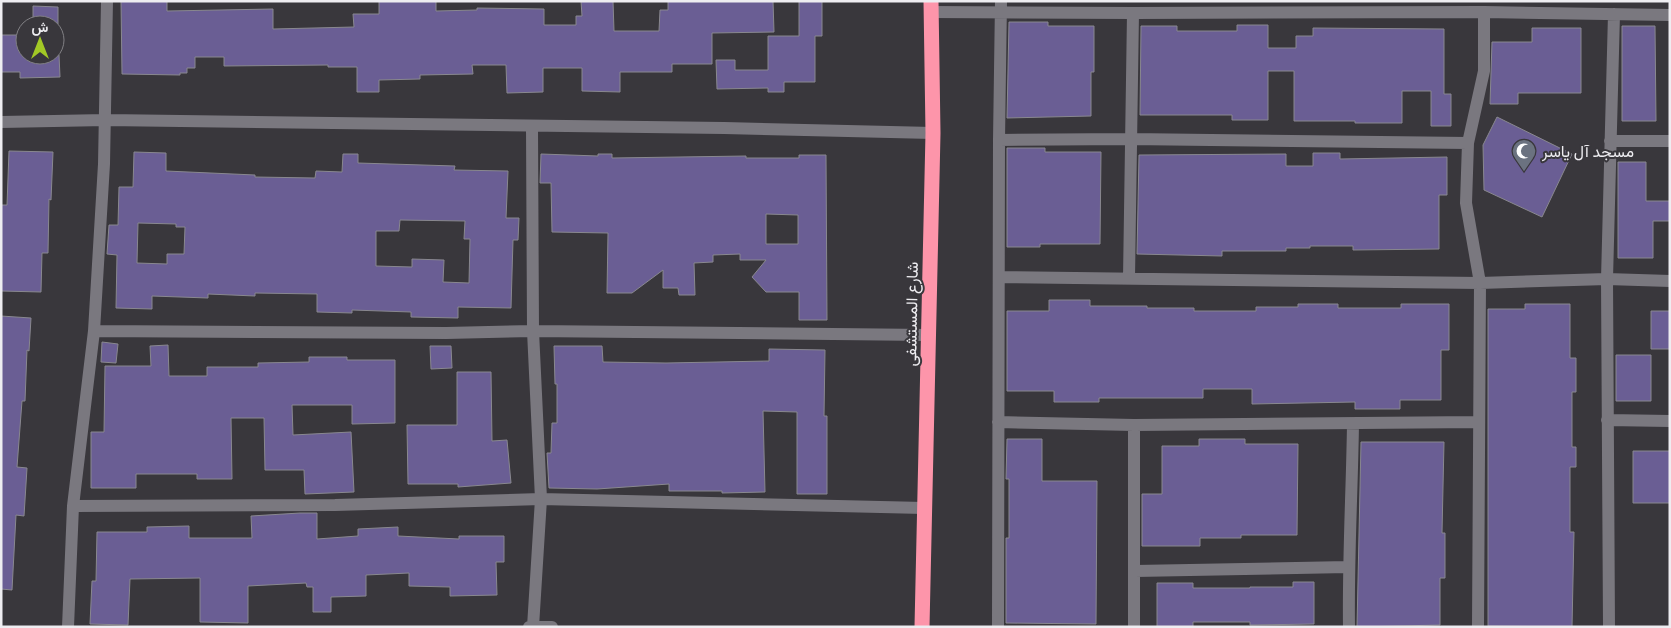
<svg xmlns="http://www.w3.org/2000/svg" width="1671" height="628" font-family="Merriweather,Vazirmatn,serif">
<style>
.building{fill:#6a5e94;stroke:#89888f;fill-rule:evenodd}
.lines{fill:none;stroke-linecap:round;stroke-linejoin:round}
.minor{stroke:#7a787f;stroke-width:12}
.highway{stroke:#fd95aa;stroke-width:15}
.labels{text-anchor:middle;stroke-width:4;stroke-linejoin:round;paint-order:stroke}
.poi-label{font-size:16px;fill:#eeedf1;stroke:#39373c;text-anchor:start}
.street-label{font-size:16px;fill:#eeedf1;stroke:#39373c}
</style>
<rect width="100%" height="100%" fill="#39373c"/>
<!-- building -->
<path class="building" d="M 121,1 L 167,1 L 167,11 L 273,9 L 273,29 L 354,27 L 353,14 L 379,14 L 379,1 L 436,1 L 436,11 L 477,10 L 477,8 L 544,9 L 544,25 L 576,25 L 576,16 L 582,16 L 581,1 L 613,1 L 614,31 L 659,31 L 660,10 L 668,10 L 668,1 L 773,1 L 774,32 L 712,33 L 712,64 L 672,64 L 672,72 L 620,72 L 620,92 L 582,91 L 582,68 L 543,68 L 543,92 L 507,93 L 506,65 L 472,65 L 473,74 L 420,75 L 420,79 L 379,80 L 379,92 L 357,92 L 357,67 L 328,67 L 328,65 L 224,66 L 224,57 L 195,57 L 195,68 L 187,68 L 187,73 L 180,73 L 180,75 L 122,74 Z
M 799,1 L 822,1 L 822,36 L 815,36 L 815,82 L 784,82 L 784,92 L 768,92 L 768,88 L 717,89 L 716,60 L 735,60 L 735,70 L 768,70 L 768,36 L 799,36 Z
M 33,6 L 58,7 L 58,24 L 33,24 Z
M 1009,22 L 1048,22 L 1048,26 L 1094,26 L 1094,72 L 1091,72 L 1091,116 L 1007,118 Z
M 1237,25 L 1268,25 L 1268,48 L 1296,48 L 1296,36 L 1313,36 L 1313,28 L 1444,29 L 1444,94 L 1451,94 L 1451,126 L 1431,126 L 1431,91 L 1402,91 L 1402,123 L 1355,123 L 1355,121 L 1294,121 L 1294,71 L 1268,71 L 1268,120 L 1232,120 L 1232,115 L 1140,115 L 1141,26 L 1177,26 L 1177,31 L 1237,31 Z
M 1622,26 L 1655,26 L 1656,121 L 1622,121 Z
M 1532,28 L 1581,28 L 1581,93 L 1518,93 L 1518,104 L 1490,104 L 1492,42 L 1532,42 Z
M 1,35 L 25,35 L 25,55 L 59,55 L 60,77 L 20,78 L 20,72 L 1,72 Z
M 1497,117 L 1572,154 L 1542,217 L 1484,190 L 1483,145 Z
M 1007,148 L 1045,148 L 1045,152 L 1101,152 L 1100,244 L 1040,244 L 1040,247 L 1007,247 Z
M 9,151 L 53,152 L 51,200 L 49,199 L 48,253 L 42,253 L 41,292 L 1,291 L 1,205 L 7,205 Z
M 134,152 L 166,153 L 166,171 L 255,175 L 255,177 L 315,178 L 316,171 L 342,172 L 343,154 L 358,154 L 358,163 L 455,166 L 454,170 L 508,171 L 506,218 L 519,218 L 518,240 L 513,240 L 511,308 L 458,307 L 458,318 L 411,317 L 411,312 L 352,310 L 352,313 L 317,312 L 317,294 L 255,293 L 255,296 L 208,294 L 208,298 L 152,296 L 152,309 L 116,308 L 117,255 L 107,254 L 109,225 L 118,225 L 119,187 L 133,187 ZM 400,220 L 465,221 L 464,239 L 470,239 L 469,283 L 443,282 L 444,260 L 412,259 L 412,267 L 376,266 L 376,231 L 399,231 ZM 138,223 L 176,224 L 176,227 L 185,227 L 184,254 L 167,254 L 167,264 L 137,263 Z
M 1313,153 L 1340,153 L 1340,159 L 1447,157 L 1447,195 L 1439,195 L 1439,249 L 1353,250 L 1353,246 L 1310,246 L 1310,248 L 1286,248 L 1286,251 L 1222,251 L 1222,256 L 1137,254 L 1139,155 L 1286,154 L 1286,166 L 1313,166 Z
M 541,154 L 598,156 L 598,154 L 612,154 L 612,158 L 746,156 L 746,158 L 799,158 L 799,155 L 826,155 L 827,320 L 799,320 L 799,292 L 766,292 L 752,277 L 766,260 L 740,260 L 740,254 L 713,255 L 713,262 L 694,263 L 695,295 L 679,295 L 678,288 L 663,288 L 663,270 L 632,293 L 607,293 L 608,233 L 552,232 L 551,183 L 540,183 ZM 766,214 L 798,215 L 798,244 L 766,244 Z
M 1618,162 L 1646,162 L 1646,201 L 1670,201 L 1670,221 L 1653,221 L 1653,258 L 1618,258 Z
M 1049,300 L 1090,300 L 1090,306 L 1147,306 L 1147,308 L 1194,308 L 1194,311 L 1256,311 L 1256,307 L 1298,307 L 1298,304 L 1338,304 L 1338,308 L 1401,308 L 1401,304 L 1449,304 L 1449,350 L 1441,350 L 1441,400 L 1400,400 L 1400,409 L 1355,409 L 1355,402 L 1252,404 L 1252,389 L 1203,389 L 1203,398 L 1099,398 L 1099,402 L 1054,402 L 1054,391 L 1007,391 L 1007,311 L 1049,311 Z
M 1525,304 L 1570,304 L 1570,358 L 1576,358 L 1576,392 L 1572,392 L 1572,447 L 1576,447 L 1576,467 L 1570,467 L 1570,532 L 1574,532 L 1572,627 L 1488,626 L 1488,309 L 1525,309 Z
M 1651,311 L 1670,311 L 1670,349 L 1651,349 Z
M 1,316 L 31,318 L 29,351 L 27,350 L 25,401 L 22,401 L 17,467 L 27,468 L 24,516 L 16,515 L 12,590 L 1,589 Z
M 102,342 L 118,344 L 116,363 L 101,362 Z
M 168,345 L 169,376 L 207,376 L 207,367 L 258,367 L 258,363 L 309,362 L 309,357 L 347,357 L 347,360 L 395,360 L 395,423 L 352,424 L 352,405 L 292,405 L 293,435 L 351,432 L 354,492 L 305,494 L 304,470 L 265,470 L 264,418 L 231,418 L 232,479 L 197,479 L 197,474 L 136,474 L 136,488 L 91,488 L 91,432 L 104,432 L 105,366 L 151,366 L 150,346 Z
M 430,346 L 451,346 L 452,368 L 431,369 Z
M 554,346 L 602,346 L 603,362 L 666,363 L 769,361 L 769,349 L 825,350 L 824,416 L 827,416 L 827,494 L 797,494 L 797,412 L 763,411 L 765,492 L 722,493 L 722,491 L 669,491 L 669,484 L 597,489 L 549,488 L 547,453 L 551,453 L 552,423 L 557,423 L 557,384 L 555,384 Z
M 1616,355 L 1651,355 L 1651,401 L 1616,401 Z
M 457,372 L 491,372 L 492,441 L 507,440 L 511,483 L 458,487 L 458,484 L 408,484 L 407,425 L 457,425 Z
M 1007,439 L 1042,439 L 1042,481 L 1097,481 L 1096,624 L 1006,623 L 1006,538 L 1009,538 L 1009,479 L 1006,479 Z
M 1199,439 L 1245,439 L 1245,444 L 1298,444 L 1297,535 L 1241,535 L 1241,538 L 1200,538 L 1200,546 L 1142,546 L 1142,494 L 1162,494 L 1162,446 L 1199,446 Z
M 1361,442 L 1444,442 L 1442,533 L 1445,533 L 1445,578 L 1440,578 L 1440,625 L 1357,627 Z
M 1633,451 L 1670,451 L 1670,503 L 1633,503 Z
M 300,513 L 317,513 L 317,539 L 358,536 L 358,529 L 398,527 L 398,536 L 459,539 L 459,536 L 504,536 L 504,562 L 496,562 L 497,595 L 450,596 L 450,587 L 409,586 L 409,573 L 366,575 L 366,596 L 331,597 L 331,612 L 313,612 L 313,587 L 307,587 L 306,583 L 248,586 L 248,623 L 200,622 L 200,578 L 130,579 L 128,625 L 90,624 L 92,581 L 96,581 L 97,532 L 147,532 L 147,527 L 189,526 L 189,538 L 252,538 L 251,516 Z
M 1293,582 L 1314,582 L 1314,624 L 1250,625 L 1250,622 L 1193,622 L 1193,627 L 1157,627 L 1157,583 L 1193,583 L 1193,588 L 1250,588 L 1250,587 L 1293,587 Z"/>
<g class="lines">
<!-- minor -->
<path class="minor" d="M 931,12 L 1133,13 L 1484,12 L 1670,15
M 1,122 L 106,120 L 724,128 L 933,133
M 532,127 L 533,331 L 541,499 L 533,627
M 999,140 L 1130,139 L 1468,143
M 1610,141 L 1670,141
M 999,277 L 1480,283 L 1607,279 L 1670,281
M 1129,278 L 1133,13
M 94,331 L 446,333 L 533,331 L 928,335
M 1607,420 L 1670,421
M 998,422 L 1134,425 L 1478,422
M 73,506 L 335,505 L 541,499 L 924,508
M 1135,571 L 1348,567
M 68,627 L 73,506 L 94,331 L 104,164 L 107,1
M 529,627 L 552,627
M 998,627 L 999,140 L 1001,1
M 1134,627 L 1134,425
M 1349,627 C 1348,559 1352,492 1353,424
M 1478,627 L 1480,283 L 1466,203 L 1468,143 L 1484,71 L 1484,12
M 1609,627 L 1607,279 L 1614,14"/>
<!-- highway -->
<path class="highway" d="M 922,627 L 933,133 L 931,1"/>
</g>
<!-- icons -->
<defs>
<g id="mosque-pin" transform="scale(1.25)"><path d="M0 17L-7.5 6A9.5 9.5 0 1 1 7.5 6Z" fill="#6b7280" stroke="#39373c"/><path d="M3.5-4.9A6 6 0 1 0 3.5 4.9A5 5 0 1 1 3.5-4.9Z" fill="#fff"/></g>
</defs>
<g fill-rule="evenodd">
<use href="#mosque-pin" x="1524" y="151"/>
</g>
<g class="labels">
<!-- poi labels -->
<g class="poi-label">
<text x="1542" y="157">مسجد آل ياسر</text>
</g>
<!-- street labels -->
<g class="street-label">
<text transform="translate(911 314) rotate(-89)" y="6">شارع المستشفى</text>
</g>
</g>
<!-- border -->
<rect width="1671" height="628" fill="none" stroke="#eeedf1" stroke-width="5"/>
<!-- north arrow -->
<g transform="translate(40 40)"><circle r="24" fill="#39373c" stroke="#818084"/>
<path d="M0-4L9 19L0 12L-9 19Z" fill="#a3c926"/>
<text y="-8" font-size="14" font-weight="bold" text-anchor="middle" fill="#eeedf1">ش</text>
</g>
</svg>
